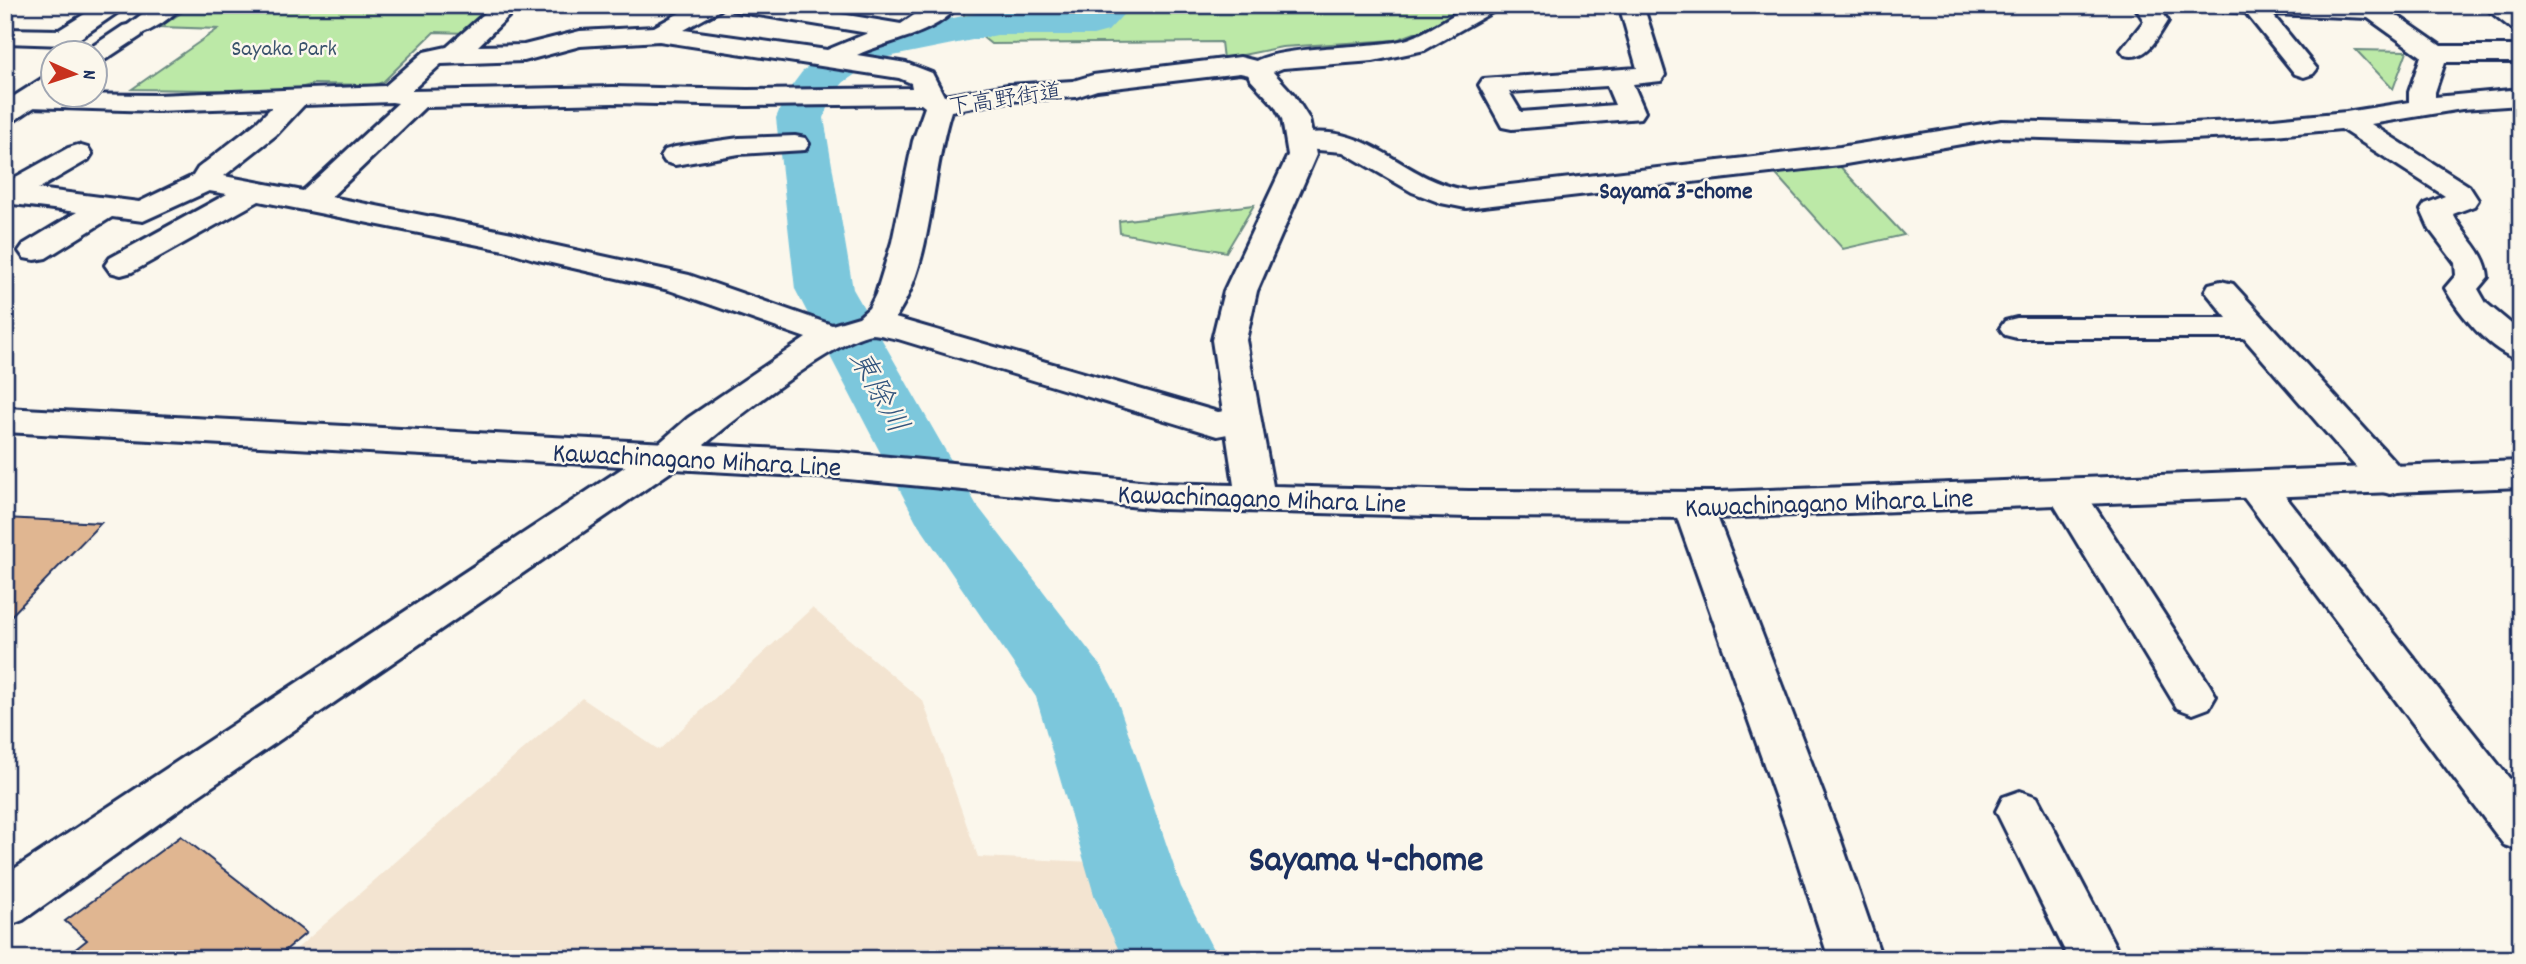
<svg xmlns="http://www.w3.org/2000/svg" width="2526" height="964" font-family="Dekko,'Klee One',sans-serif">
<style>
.built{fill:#f3e4d1}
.green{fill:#bce9a7;stroke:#6c8c82;stroke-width:2}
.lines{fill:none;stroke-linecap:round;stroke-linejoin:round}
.river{fill:#7cc7dc;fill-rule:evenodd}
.building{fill:#e0b691;stroke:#1b2f5e;stroke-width:2}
.street-casing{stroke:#1b2f5e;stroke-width:6}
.secondary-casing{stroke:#1b2f5e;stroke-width:6}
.street{fill:#fbf7ec;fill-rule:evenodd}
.secondary{fill:#fbf7ec;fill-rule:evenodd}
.labels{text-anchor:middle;stroke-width:5;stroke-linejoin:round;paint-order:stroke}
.far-park-label{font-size:23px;fill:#3b546d;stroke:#fbf7ec}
.far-street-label{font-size:23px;fill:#1b2f5e;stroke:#fbf7ec}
.far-neighbourhood-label{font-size:24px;font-weight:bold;fill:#1b2f5e;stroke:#fbf7ec}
.street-label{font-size:28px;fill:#1b2f5e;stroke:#fbf7ec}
.water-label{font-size:30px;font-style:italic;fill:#33557e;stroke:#fbf7ec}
.near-neighbourhood-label{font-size:37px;font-weight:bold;fill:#1b2f5e;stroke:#fbf7ec}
</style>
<rect width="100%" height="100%" fill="#fbf7ec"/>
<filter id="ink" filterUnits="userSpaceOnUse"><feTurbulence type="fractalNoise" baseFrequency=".0143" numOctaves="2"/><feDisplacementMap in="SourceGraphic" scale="14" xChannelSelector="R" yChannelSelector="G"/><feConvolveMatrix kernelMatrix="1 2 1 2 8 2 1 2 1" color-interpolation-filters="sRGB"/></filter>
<g filter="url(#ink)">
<!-- built -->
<path class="built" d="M 812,608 L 923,701 L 978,857 L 1093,862 L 1096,902 L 1124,959 L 285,959 L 582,698 L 659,750 Z"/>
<!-- green -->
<path class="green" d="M 193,5 L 498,5 L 467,33 L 434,32 L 383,82 L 374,85 L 314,84 L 289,91 L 132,89 L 218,29 L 160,27 Z
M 964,5 L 1472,5 L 1444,22 L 1396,40 L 1282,47 L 1223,59 L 1221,42 L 991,44 L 964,22 Z
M 2356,50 L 2407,51 L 2393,89 Z
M 1835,161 L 1904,235 L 1843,249 L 1771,169 Z
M 1254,205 L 1226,252 L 1120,233 L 1119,221 Z"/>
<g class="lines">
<!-- river -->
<path class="river" d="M 1086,5 L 1132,5 L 1108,31 L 1093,35 L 997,35 L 888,57 L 866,67 L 844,82 L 834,93 L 824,118 L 853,289 L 976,504 L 1101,666 L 1113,688 L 1181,887 L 1218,959 L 1123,959 L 1095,898 L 1036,697 L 916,521 L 795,289 L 776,118 L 787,92 L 802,72 L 822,55 L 860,37 L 997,9 L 1082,9 Z"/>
</g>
<!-- building -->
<path class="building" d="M 5,518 L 101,523 L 5,622 Z
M 181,836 L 306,933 L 275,959 L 63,959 L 87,940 L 65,921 Z"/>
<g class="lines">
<!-- street casing -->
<g class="street-casing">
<path id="street" d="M 99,5 L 128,5 L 73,43 L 64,45 L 5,43 L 5,29 L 59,30 Z
M 154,5 L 182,5 C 172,19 140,40 123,36 L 120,31 Z
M 494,5 L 520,5 L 478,46 L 524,45 L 580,31 L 654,27 L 694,5 L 724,5 L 720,10 L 684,30 L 827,50 L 868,33 L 740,12 L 732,10 L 728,5 L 787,5 L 901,24 L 929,5 L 958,5 C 937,35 888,40 857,55 L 906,63 L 932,73 L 944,96 L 1008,85 L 1073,81 L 1093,75 L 1240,57 L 1268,64 L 1272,69 L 1268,74 L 1259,77 L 1240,73 L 1097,90 L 1076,97 L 1008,101 L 951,111 C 930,176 934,262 895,318 L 1218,412 L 1241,409 L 1254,413 L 1259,421 L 1254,429 L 1217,436 L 898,339 C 890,338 880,334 872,334 C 837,337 712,436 682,464 L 198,796 L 23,920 L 5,927 L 5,875 L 656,446 L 688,418 L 806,338 L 669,290 L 534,259 L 504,250 L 259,201 L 132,272 L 121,275 L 110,272 L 105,265 L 110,258 L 227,194 L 209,191 L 143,221 L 112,217 L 46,258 L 35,260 L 24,258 L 19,251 L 24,244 L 77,212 L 5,203 L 5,183 L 68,148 L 78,145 L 88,148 L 92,154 L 88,160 L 38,189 L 139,202 L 193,176 L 198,168 L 256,123 L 272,107 L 156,111 L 29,107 L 20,105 L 16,99 L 20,93 L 52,92 L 52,94 L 156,95 L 385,86 L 424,52 L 447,47 ZM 659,41 L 899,78 L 911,83 L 912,88 L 747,90 L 613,87 L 411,91 L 441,64 L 524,61 L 580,46 ZM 392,102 L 398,103 L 303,191 L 224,176 L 276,135 L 304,105 ZM 613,103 L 747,106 L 921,104 L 925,107 L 913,141 L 892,242 L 876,294 L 869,308 L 859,317 L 832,325 L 689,275 L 543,243 L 512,233 L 331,197 L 425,107 Z
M 1619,5 L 1643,5 L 1665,75 L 1661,81 L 1633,84 L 1645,112 L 1641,118 L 1512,129 L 1502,127 L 1479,85 L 1483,79 L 1637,68 ZM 1607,86 L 1615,105 L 1521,112 L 1509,92 Z
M 2134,5 L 2158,5 L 2168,21 C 2157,38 2147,61 2125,55 L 2121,50 L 2144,21 Z
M 2210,5 L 2382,5 L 2441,46 L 2521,46 L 2521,62 L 2445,62 L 2435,92 L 2435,97 L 2521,89 L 2521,105 L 2462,109 L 2371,124 L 2469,186 L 2478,200 L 2474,206 L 2453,214 C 2464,237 2486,251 2488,277 L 2478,289 L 2486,303 L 2521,332 L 2521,360 C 2491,353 2459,314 2445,288 L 2456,275 L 2455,263 L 2430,230 L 2421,210 L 2425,204 L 2445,196 L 2341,129 L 2274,135 L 2150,141 L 2002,137 L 1840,165 L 1466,208 L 1441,203 L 1412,192 L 1343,152 L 1292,148 L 1288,142 L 1292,136 C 1368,117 1400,180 1466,190 L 1840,147 L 2002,121 L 2150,125 L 2274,119 L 2346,112 L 2409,102 L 2409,92 L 2421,56 L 2368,18 L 2272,14 L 2317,69 L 2313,74 L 2304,77 L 2295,74 L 2246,13 L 2214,10 Z
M 2482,5 L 2510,5 L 2521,13 L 2521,31 L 2512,29 Z
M 795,136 L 805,138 L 809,144 L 805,150 L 739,154 L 675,165 L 665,162 L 661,156 L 665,150 L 675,147 L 739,138 Z
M 2221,281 L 2233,284 L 2404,472 L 2409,481 L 2404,490 L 2390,494 L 2376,490 L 2244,338 L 2017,338 L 2005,335 L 2000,328 L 2005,321 L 2017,318 L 2227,318 L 2205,291 L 2209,284 Z
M 2256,473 L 2270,477 L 2521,793 L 2521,851 L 2504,845 L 2242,495 L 2237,486 L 2242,477 Z
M 2066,480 L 2080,484 L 2209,684 L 2216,696 L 2209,708 L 2193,714 L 2177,708 L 2047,493 L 2052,484 Z
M 1693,493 L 1707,497 L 1713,506 L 1839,835 L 1882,959 L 1829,959 L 1789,835 L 1673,506 L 1679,497 Z
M 2020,791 L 2037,797 L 2122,959 L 2069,959 L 1996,811 L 2003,797 Z"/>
</g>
<!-- secondary casing -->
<g class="secondary-casing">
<path id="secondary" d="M 1470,5 L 1500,5 L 1496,10 L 1425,50 L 1373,61 L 1283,68 L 1273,72 L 1294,95 L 1309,119 L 1316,155 L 1257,291 L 1246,340 L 1273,486 L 1469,491 L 1718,492 L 2521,461 L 2521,487 L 1718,518 L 1469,517 L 1161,509 L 837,478 L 5,432 L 5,408 L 837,452 L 1161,483 L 1234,485 L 1212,340 L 1224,291 L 1288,155 L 1282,119 L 1275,106 L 1250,79 L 1246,69 C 1264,43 1374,50 1408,39 C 1429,32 1450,16 1470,5 Z
M 132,24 L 141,26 L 144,31 L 141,36 L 103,61 L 94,64 L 94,52 L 84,52 L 123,26 Z
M 52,76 L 54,94 L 15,120 L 5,122 L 5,102 L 43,78 Z"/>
</g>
<!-- street -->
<use href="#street" class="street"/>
<!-- secondary -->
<use href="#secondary" class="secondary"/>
</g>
</g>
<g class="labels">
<!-- far-park labels -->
<g class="far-park-label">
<text x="284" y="55">Sayaka Park</text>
</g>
<!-- far-street labels -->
<g class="far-street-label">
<text transform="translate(1005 98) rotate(-8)" y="8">下高野街道</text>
</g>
<!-- far-neighbourhood labels -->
<g class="far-neighbourhood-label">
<text x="1676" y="198">Sayama 3-chome</text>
</g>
<!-- street labels -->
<g class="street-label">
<text transform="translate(697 458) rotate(3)" y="10">Kawachinagano Mihara Line</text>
<text transform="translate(1262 497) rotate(2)" y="10">Kawachinagano Mihara Line</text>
<text transform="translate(1829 501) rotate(-2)" y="10">Kawachinagano Mihara Line</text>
</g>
<!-- water labels -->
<g class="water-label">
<text transform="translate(880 391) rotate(61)" y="10">東除川</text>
</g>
<!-- near-neighbourhood labels -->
<g class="near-neighbourhood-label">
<text x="1366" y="870">Sayama 4-chome</text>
</g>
</g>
<!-- margin -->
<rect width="2526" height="964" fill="none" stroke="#fbf7ec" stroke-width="28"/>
<rect x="14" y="14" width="2498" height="936" fill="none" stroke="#1b2f5e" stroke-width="2.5" filter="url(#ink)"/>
<!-- north arrow -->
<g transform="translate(74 74) rotate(93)"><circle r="33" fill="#fbf7ec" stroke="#a1a7b3" stroke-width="2"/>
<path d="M0-5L12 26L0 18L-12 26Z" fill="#c8321e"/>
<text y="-10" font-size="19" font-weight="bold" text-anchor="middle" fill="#1b2f5e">N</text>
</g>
</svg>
